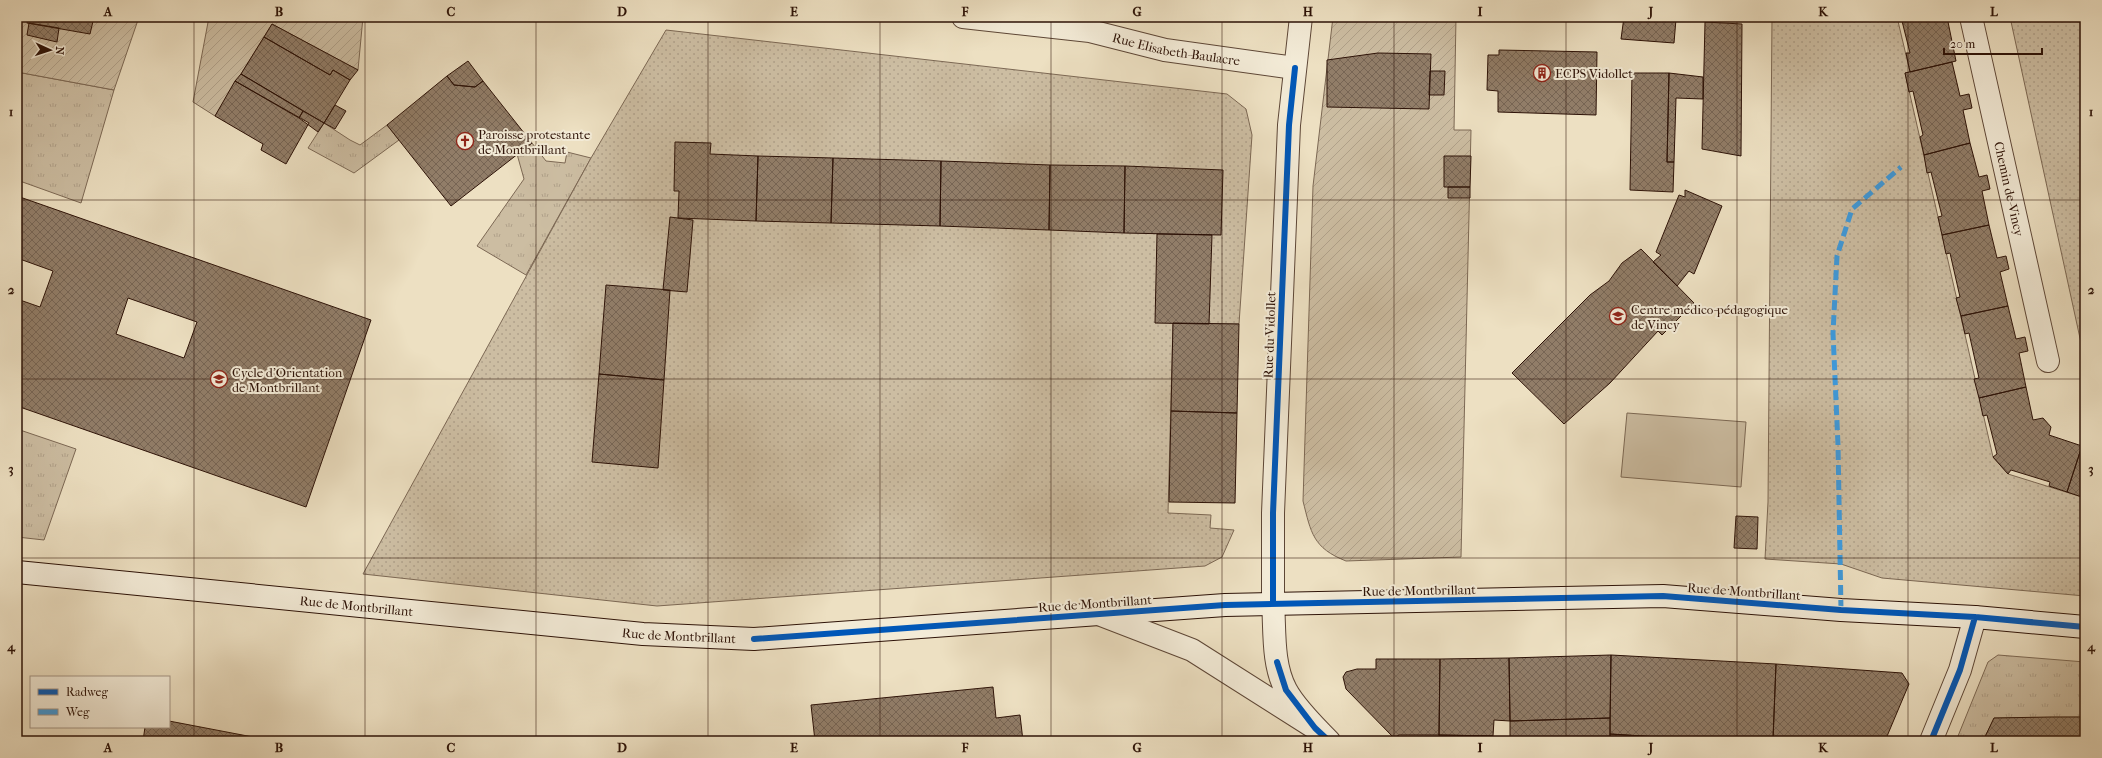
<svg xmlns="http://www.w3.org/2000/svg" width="2102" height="758" font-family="'IM FELL French Canon',serif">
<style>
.grass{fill:url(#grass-tufts);stroke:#7c6854}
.park{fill:url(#park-dots);stroke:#7c6854}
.garden{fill:url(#garden-furrows);stroke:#7c6854}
.pitch{fill:#ccbda2;stroke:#7c6854}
.building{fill:url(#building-cross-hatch);stroke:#2d1207;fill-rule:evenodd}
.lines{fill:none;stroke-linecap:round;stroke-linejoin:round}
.minor-casing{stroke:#5d4636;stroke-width:24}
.tertiary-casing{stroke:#5d4636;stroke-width:24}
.secondary-casing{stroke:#2d1207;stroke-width:24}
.minor{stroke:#f3ebd7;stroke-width:22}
.tertiary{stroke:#f3ebd7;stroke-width:22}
.secondary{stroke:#f3ebd7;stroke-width:22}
.quiet{stroke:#3d9add;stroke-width:5;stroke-dasharray:10 5;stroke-linecap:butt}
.cycleway-casing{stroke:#f3ebd7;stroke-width:8}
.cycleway{stroke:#0057b8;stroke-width:6}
.grid{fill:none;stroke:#2d1207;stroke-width:1;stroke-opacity:0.55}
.labels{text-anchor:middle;stroke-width:4;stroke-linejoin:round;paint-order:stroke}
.street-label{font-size:13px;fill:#2d1207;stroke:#f3ebd7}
.poi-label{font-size:13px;fill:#2d1207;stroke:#f3ebd7;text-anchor:start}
.neatline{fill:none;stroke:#2d1207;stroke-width:1.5}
.grid-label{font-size:13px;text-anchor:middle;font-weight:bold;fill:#2d1207}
</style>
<defs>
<pattern id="grass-tufts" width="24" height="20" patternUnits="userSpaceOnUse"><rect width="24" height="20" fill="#ccbda2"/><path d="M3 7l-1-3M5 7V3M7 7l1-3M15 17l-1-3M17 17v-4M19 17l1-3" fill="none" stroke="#b0a18a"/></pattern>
<pattern id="park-dots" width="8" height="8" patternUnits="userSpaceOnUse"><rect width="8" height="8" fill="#ccbda2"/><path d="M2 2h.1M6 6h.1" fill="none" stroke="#b0a18a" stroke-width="1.8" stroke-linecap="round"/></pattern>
<pattern id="garden-furrows" width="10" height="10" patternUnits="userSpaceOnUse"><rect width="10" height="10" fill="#ccbda2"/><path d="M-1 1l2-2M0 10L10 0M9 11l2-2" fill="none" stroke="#b0a18a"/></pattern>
<pattern id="building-cross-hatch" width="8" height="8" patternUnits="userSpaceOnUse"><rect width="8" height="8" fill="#917d68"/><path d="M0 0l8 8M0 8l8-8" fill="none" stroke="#776554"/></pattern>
</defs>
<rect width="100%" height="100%" fill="#ede0c2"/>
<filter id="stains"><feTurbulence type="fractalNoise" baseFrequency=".005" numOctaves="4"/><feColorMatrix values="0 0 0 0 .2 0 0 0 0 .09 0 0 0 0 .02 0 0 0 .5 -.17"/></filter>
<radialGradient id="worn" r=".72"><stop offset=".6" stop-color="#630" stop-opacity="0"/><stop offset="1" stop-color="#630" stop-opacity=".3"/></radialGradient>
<!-- grass -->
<path class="grass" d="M 17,72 L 114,90 L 81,203 L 17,180 Z
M 324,123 L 350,140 L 360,145 L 387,125 L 399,140 L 354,173 L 308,148 Z
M 532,143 L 546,161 L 565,163 L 567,152 L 591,158 L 526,275 L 477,246 L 524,179 L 517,154 Z
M 17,429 L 76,449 L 44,540 L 17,537 Z
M 1998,655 L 2085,662 L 2085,717 L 1994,718 L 1983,741 L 1956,741 L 1988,662 Z"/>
<!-- park -->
<path class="park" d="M 1772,17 L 1897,17 L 1910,72 L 1905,73 L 1993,457 L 2008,474 L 2085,498 L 2085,596 L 1882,578 L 1841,564 L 1765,559 L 1768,502 Z
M 2010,17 L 2085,17 L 2085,352 L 2083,352 Z
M 666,30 L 1227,94 L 1246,109 L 1252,135 L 1239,324 L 1173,323 L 1168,513 L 1211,515 L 1210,528 L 1234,530 L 1222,557 L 1205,566 L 657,606 L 363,574 L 591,158 Z"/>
<!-- garden -->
<path class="garden" d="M 17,17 L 139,17 L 114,90 L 17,72 Z
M 209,17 L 363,17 L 358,70 L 272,24 L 215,116 L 193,102 Z
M 1333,17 L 1456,17 L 1454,130 L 1471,130 L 1461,557 L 1346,561 C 1313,548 1311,533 1303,501 L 1313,186 Z"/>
<!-- pitch -->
<path class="pitch" d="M 1627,413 L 1746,422 L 1741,487 L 1621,477 Z"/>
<!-- building -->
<path class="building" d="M 29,17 L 94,17 L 90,34 L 27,23 Z
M 1624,17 L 1676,19 L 1674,43 L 1621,39 Z
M 1901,17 L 1947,17 L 1956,61 L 1910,72 L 1906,53 L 1910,53 Z
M 1705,22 L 1742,24 L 1741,156 L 1702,149 Z
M 29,23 L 59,28 L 57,42 L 27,35 Z
M 272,24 L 358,70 L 350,80 L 333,70 L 330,75 L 264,37 Z
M 264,37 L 330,75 L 333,70 L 350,80 L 324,123 L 241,74 Z
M 1499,50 L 1597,52 L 1596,115 L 1498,112 L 1498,91 L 1487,90 L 1488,55 L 1499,55 Z
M 1378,53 L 1431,54 L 1429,109 L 1327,107 L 1327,60 Z
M 468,61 L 483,81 L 475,87 L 454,85 L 447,76 Z
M 1952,62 L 1960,96 L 1969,94 L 1972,108 L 1963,110 L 1970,143 L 1924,155 L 1920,137 L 1923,135 L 1913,91 L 1909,92 L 1905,73 Z
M 1430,71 L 1445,71 L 1444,95 L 1429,95 Z
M 1632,73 L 1669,73 L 1667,162 L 1674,162 L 1673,192 L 1630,190 Z
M 1669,73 L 1703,77 L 1703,99 L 1676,98 L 1674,162 L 1667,162 Z
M 241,74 L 303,111 L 299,118 L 235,81 Z
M 447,76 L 454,85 L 475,87 L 483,81 L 532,143 L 451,206 L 387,125 Z
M 235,81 L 309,123 L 286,164 L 261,150 L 263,144 L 215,116 Z
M 335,105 L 346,111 L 335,129 L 324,123 Z
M 303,111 L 324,123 L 318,132 L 299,118 Z
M 675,142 L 711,143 L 710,154 L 758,156 L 756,221 L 678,218 L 679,191 L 674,191 Z
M 1970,143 L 1979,177 L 1987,175 L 1990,189 L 1982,191 L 1989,225 L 1942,235 L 1938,217 L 1942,216 L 1931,172 L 1927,173 L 1924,155 Z
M 758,156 L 833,158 L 831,223 L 756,221 Z
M 1444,156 L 1471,156 L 1470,187 L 1444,187 Z
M 833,158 L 941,161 L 940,226 L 831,223 Z
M 941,161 L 1050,165 L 1049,230 L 940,226 Z
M 1050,165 L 1125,166 L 1124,233 L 1049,230 Z
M 1125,166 L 1223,170 L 1221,235 L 1124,233 Z
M 1448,187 L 1470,187 L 1470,198 L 1448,198 Z
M 1685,190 L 1722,206 L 1694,274 L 1689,271 L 1677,286 L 1653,262 L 1661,255 L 1656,252 L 1679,195 L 1685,197 Z
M 17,196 L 371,320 L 306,507 L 17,406 L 17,299 L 40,307 L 53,271 L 17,258 ZM 128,298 L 197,322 L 184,358 L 116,334 Z
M 670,217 L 693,220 L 687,292 L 663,290 Z
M 1989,225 L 1997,258 L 2006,256 L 2009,269 L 2000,272 L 2008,306 L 1961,316 L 1956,298 L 1960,297 L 1950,253 L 1946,254 L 1942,235 Z
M 1157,234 L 1212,235 L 1209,324 L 1155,323 Z
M 1641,249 L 1694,303 L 1662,335 L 1658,331 L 1610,383 L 1564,424 L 1512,373 L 1590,295 L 1609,281 L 1622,263 Z
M 606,285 L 670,290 L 664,380 L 599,374 Z
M 2008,306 L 2016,339 L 2025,337 L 2028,351 L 2019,353 L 2026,387 L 1979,398 L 1974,379 L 1979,378 L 1969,333 L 1965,334 L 1961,316 Z
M 1173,323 L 1239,324 L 1237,413 L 1171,411 Z
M 599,374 L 664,380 L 658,468 L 592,462 Z
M 2026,387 L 2033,420 L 2043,418 L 2051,427 L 2049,435 L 2082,446 L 2067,492 L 2049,486 L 2050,482 L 2011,470 L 2008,474 L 1993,457 L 1997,454 L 1987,415 L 1983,416 L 1979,398 Z
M 1171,411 L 1237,413 L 1235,503 L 1169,502 Z
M 2082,446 L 2085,447 L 2085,498 L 2067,492 Z
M 1736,516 L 1758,517 L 1757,549 L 1734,548 Z
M 1611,655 L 1610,718 L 1510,721 L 1509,658 Z
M 1611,655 L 1776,664 L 1773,741 L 1722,741 L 1610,734 Z
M 1509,658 L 1510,721 L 1494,720 L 1493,736 L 1439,735 L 1440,659 Z
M 1376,659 L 1440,659 L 1439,735 L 1399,735 L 1394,738 L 1346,689 L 1343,677 L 1346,672 L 1357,669 L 1376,669 Z
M 1776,664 L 1902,673 L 1909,684 L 1885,741 L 1795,741 L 1794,739 L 1773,738 Z
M 993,687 L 996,718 L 1020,715 L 1023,741 L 815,741 L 811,705 Z
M 2051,717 L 2085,717 L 2085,741 L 1983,741 L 1994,718 Z
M 1610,718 L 1610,741 L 1510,741 L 1510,721 Z
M 169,721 L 258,738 L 258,741 L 143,741 L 145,727 L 169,727 Z
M 1610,734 L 1722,741 L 1610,741 Z
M 1439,735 L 1493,736 L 1493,741 L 1439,741 Z"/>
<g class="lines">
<!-- minor casing -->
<g class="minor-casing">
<g id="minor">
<path id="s1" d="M 963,17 L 1090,31 L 1165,50 L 1295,68"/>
<path id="s2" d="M 1971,17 L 2048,361"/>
<path d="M 1273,602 L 1273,513 L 1289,125 L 1301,17"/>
<path d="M 1931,741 L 1960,670 L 1975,617"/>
</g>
</g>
<!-- tertiary casing -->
<g class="tertiary-casing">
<path id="tertiary" d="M 1273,602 C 1275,630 1272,664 1286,690 C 1295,707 1315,727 1329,741
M 1096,613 L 1192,650 L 1315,728"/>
</g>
<!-- secondary casing -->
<g class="secondary-casing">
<g id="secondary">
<path id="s3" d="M 17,572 L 643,634 L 754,639 L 1225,605 L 1663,596 L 1841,610 L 1975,617 L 2085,627"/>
</g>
</g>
<!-- minor -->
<use href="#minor" class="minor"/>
<!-- tertiary -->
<use href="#tertiary" class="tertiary"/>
<!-- secondary -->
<use href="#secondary" class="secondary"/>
<!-- quiet -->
<path class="quiet" d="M 1841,610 L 1838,445 L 1833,333 L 1837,256 L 1852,209 L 1901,167"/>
<!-- cycleway casing -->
<g class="cycleway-casing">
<path id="cycleway" d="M 1273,602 L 1273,513 L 1289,125 L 1295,68
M 754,639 L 1225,605 L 1663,596 L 1841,610 L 1975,617 L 2085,627
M 1277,662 L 1286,690 L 1315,728 L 1329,741
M 1931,741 L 1960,670 L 1975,617"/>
</g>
<!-- cycleway -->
<use href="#cycleway" class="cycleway"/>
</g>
<!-- grid -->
<path class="grid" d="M 194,17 L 194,741M 365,17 L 365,741M 536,17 L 536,741M 708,17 L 708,741M 880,17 L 880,741M 1051,17 L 1051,741M 1222,17 L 1222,741M 1394,17 L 1394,741M 1566,17 L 1566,741M 1737,17 L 1737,741M 1908,17 L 1908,741M 17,200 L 2085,200M 17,379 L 2085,379M 17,558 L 2085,558"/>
<!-- icons -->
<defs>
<g id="building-ring" transform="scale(0.9)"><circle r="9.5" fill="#f3ebd7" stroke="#8f2418" stroke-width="1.5"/><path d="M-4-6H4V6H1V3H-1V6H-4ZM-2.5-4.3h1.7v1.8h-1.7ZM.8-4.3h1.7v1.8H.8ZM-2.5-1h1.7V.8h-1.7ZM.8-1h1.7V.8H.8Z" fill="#8f2418"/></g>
<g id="church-ring" transform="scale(0.9)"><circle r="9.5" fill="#f3ebd7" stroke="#8f2418" stroke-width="1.5"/><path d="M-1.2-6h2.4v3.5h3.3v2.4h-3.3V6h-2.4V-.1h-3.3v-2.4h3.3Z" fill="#8f2418"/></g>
<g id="school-ring" transform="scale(0.9)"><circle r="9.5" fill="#f3ebd7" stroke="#8f2418" stroke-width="1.5"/><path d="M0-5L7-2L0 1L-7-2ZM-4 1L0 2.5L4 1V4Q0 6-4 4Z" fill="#8f2418"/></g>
</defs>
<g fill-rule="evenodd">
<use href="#building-ring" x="1542" y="73"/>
<use href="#church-ring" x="465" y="141"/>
<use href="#school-ring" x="1618" y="316"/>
<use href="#school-ring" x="219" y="379"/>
</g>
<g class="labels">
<!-- street labels -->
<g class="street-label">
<text dy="5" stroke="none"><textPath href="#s1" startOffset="216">Rue Elisabeth-Baulacre</textPath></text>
<text dy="5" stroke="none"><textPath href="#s2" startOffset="176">Chemin de-Vincy</textPath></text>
<text transform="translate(1269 335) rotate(-88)" y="5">Rue du Vidollet</text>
<text transform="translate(1419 590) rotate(-1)" y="5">Rue de Montbrillant</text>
<text transform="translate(1744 591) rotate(4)" y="5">Rue de Montbrillant</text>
<text transform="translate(1095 603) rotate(-4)" y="5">Rue de Montbrillant</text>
<text dy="5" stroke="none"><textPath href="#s3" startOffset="341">Rue de Montbrillant</textPath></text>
<text dy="5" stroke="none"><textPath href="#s3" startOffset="665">Rue de Montbrillant</textPath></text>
</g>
<!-- poi labels -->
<g class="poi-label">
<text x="1555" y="78">ECPS Vidollet</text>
<text x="478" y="139">Paroisse protestante<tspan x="478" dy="15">de Montbrillant</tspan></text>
<text x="1631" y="314">Centre médico-pédagogique<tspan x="1631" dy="15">de Vincy</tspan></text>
<text x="232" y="377">Cycle d'Orientation<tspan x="232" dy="15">de Montbrillant</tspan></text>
</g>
</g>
<!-- margin -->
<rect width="2102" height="758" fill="none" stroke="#ede0c2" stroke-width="44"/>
<!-- legend -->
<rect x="30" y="676" width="140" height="52" fill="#f3ebd7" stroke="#a49484"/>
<rect x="38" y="689" width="20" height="6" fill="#0057b8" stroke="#a49484"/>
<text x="66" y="696" font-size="12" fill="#2d1207">Radweg</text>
<rect x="38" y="709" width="20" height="6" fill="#3d9add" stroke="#a49484"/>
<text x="66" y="716" font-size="12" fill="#2d1207">Weg</text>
<!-- north arrow -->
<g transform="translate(50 50) rotate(93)" stroke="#f3ebd7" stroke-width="3" paint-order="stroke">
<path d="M0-3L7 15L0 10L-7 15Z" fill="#2d1207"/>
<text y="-6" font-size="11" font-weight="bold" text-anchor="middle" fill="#2d1207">N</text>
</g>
<!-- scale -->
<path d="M1944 48v6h98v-6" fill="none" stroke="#2d1207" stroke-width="2"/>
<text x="1950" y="48" font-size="12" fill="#2d1207" stroke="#f3ebd7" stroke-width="3" paint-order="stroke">20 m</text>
<rect x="22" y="22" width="2058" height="714" class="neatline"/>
<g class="grid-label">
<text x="108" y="16">A</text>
<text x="279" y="16">B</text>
<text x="451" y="16">C</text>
<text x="622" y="16">D</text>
<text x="794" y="16">E</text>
<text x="965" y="16">F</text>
<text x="1137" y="16">G</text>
<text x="1308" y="16">H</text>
<text x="1480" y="16">I</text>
<text x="1651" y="16">J</text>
<text x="1823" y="16">K</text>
<text x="1994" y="16">L</text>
<text x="11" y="116">1</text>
<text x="2091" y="116">1</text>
<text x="11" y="294">2</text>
<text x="2091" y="294">2</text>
<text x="11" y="473">3</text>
<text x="2091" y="473">3</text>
<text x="11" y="651">4</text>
<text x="2091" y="651">4</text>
<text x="108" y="752">A</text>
<text x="279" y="752">B</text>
<text x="451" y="752">C</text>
<text x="622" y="752">D</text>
<text x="794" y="752">E</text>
<text x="965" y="752">F</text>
<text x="1137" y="752">G</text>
<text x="1308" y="752">H</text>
<text x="1480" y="752">I</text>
<text x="1651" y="752">J</text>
<text x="1823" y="752">K</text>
<text x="1994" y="752">L</text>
</g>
<rect width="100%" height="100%" filter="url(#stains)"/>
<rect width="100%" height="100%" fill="url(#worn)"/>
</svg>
